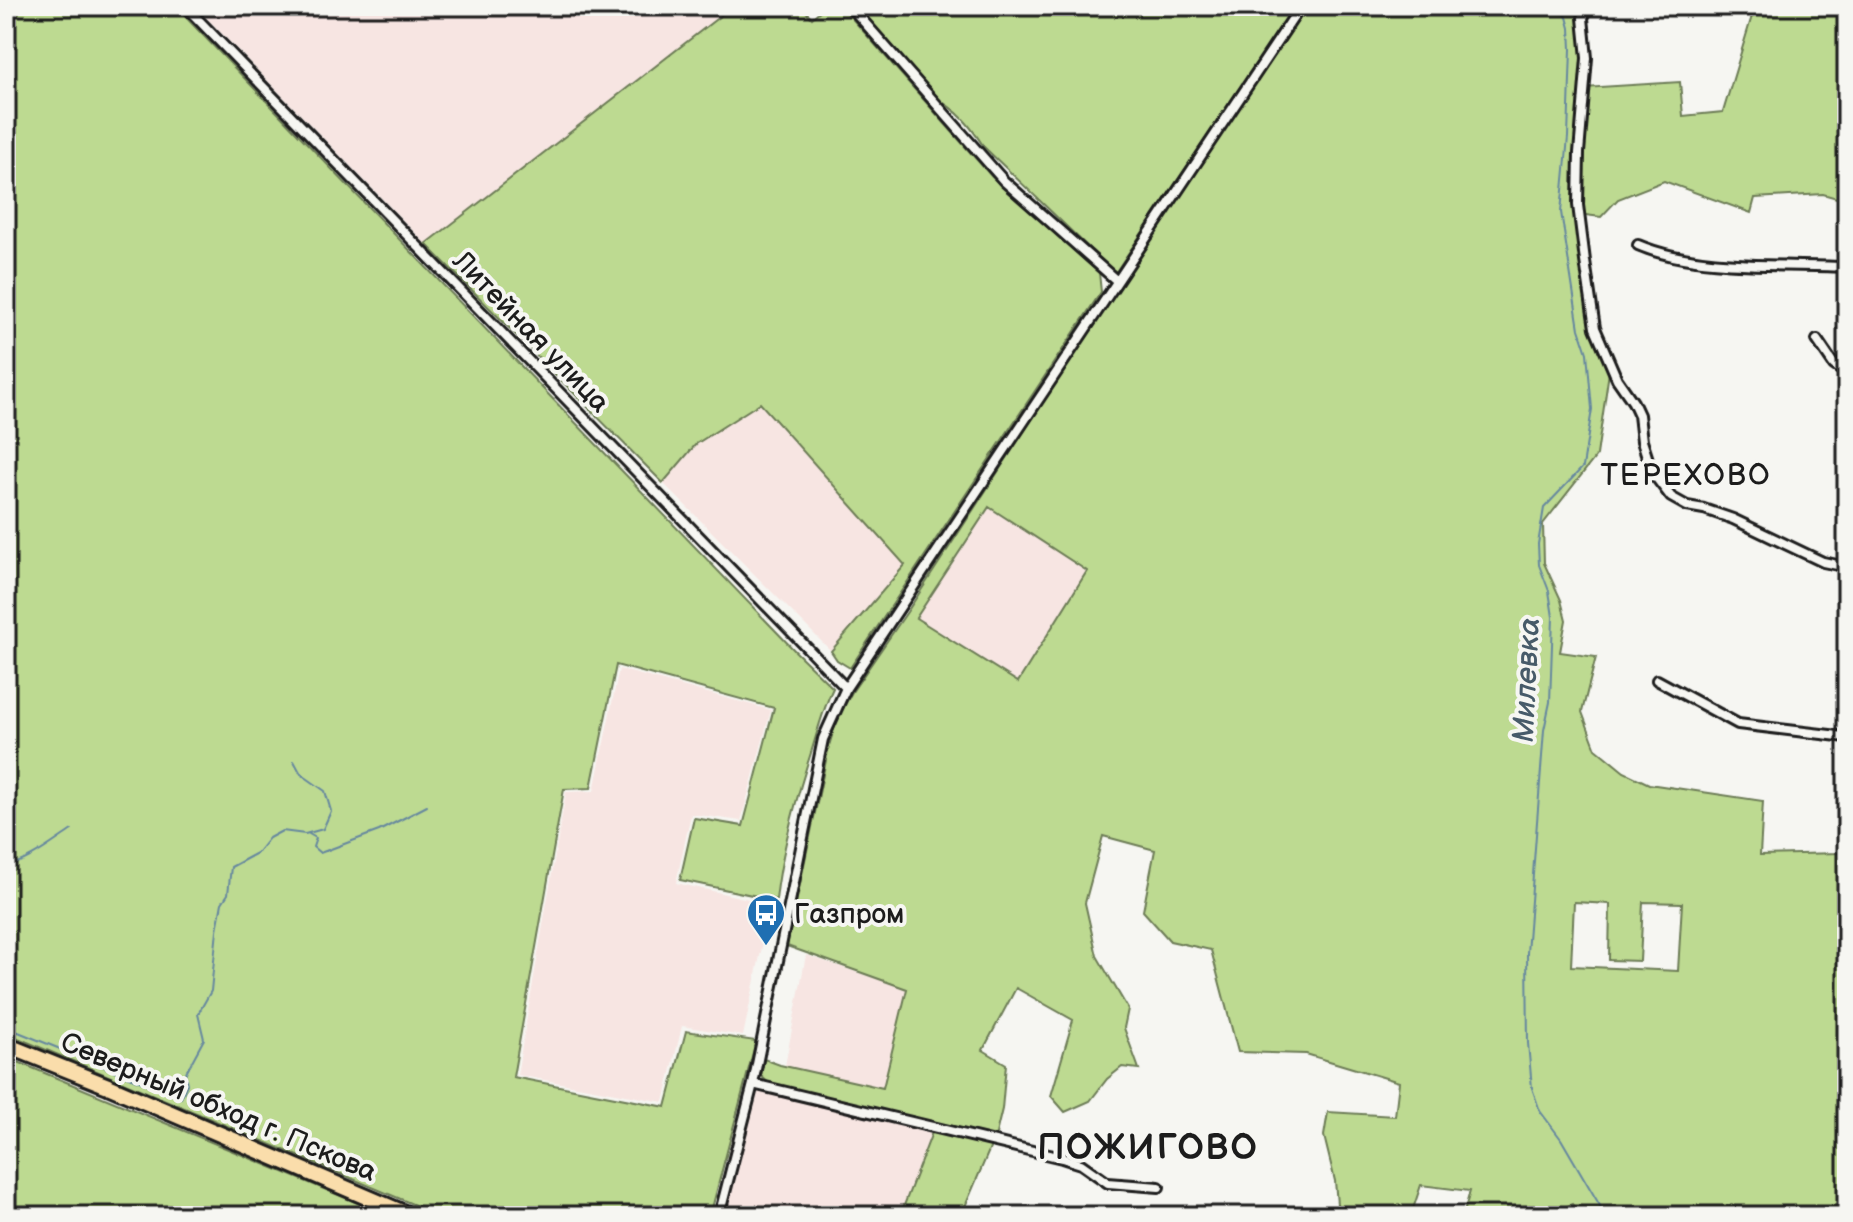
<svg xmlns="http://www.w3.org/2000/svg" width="1853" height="1222" font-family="'Balsamiq Sans',sans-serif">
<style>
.built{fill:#f7e5e2}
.green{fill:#bdda91;stroke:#6c7b56;stroke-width:2;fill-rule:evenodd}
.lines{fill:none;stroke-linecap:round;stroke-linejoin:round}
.stream{stroke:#66889f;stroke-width:2}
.street-casing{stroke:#1c1c1c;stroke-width:14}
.highway-casing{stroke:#1c1c1c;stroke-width:20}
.street{stroke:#f6f6f2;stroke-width:8}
.highway{stroke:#faddab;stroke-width:14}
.labels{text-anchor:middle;stroke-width:8;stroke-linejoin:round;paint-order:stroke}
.street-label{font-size:28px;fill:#1c1c1c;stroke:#f6f6f2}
.poi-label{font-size:28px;fill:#1c1c1c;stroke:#f6f6f2;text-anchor:start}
.neighbourhood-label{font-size:30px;letter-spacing:2px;fill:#1c1c1c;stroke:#f6f6f2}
.water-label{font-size:30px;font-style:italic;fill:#475b69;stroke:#f6f6f2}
.district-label{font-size:36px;font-weight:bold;letter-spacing:2px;fill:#1c1c1c;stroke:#f6f6f2}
</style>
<rect width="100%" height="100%" fill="#f6f6f2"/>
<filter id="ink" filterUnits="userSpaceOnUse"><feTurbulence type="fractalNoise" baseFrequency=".0125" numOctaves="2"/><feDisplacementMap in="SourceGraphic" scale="16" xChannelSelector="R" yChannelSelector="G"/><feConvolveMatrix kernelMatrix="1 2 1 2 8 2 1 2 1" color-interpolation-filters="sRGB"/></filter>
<g filter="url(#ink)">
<!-- built -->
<path class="built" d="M 195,6 L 733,6 L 426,244 Z
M 760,402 L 905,565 L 831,651 L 663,483 L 696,444 Z
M 989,506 L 1088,571 L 1018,682 L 916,619 Z
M 619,669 L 771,710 L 741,821 L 691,814 L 676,883 L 771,904 L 743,1036 L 682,1026 L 664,1102 L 517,1075 L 566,792 L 594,791 Z
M 806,955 L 907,989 L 883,1089 L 785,1066 Z
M 757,1089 L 933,1130 L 900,1216 L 726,1216 Z"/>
<!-- green -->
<path class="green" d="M 6,6 L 175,6 L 796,652 L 833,688 C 821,713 816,739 807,765 C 793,810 781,854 776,900 L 680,880 L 694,818 L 743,826 L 774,708 L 616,665 L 591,788 L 564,789 L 513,1077 L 666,1107 L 686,1031 L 756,1041 L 710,1216 L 441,1216 L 6,1033 Z
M 733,6 L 801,6 L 812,18 L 825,6 L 841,6 L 992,177 L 1099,273 L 1101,292 L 850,668 L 837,660 L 831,651 L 905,565 L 760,403 L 696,444 L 663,483 L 426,244 Z
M 855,6 L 1295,6 L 1115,273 L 984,147 C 970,125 958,110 935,98 Z
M 1308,6 L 1570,6 L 1569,9 L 1582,17 L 1586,61 L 1584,88 L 1680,82 L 1683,116 L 1723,112 L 1755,6 L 1847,6 L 1847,201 L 1823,194 L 1755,198 L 1751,213 L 1664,181 L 1618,199 L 1601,217 L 1577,214 L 1593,302 L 1610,365 L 1597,455 L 1543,524 L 1544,563 L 1561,600 L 1566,620 L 1560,652 L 1596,657 L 1582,712 L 1596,749 L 1624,772 L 1649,784 L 1763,801 L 1760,855 L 1839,853 L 1847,796 L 1847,1216 L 1580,1216 L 1572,1204 L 1547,1216 L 1463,1216 L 1470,1191 L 1421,1185 L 1412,1212 L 1380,1216 L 1338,1216 L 1335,1181 L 1324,1136 L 1328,1112 L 1395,1116 L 1399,1082 L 1306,1054 L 1238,1052 L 1211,950 L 1170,941 L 1143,911 L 1155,850 L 1103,836 L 1085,903 L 1097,956 L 1128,1009 L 1124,1028 L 1139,1069 L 1122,1067 L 1107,1079 L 1090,1101 L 1065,1112 L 1051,1096 L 1073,1020 L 1016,988 L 983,1050 L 1006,1064 L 1002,1109 L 995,1138 L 771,1085 L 761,1076 L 764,1059 L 780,1065 L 883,1088 L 907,989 L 787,946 L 829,746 L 837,719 L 852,692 L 907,612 L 1105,307 L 1153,227 L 1219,138 ZM 989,507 L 1087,571 L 1018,682 L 916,618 ZM 1574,902 L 1610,904 L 1609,960 L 1640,961 L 1643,902 L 1682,903 L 1678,971 L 1571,966 Z
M 6,1057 L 389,1216 L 6,1216 Z
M 933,1130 L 991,1146 L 961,1216 L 900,1216 Z"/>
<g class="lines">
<!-- stream -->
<path class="stream" d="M 1557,6 L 1567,17 L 1570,28 L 1571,49 L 1568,137 L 1561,212 L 1579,329 L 1587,353 L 1592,409 L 1583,467 L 1544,508 L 1538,544 L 1539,565 L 1549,591 L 1553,617 L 1550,702 L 1544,730 L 1527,953 L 1528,1043 L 1532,1088 L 1540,1111 L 1561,1139 L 1606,1216
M 309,834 L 316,838 L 313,847 L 320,853 L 379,831 L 427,806
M 6,865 C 25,865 56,840 72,830
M 6,1027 L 181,1098 L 187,1084 L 185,1074 L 204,1039 L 198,1014 L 211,991 L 217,930 L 222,903 L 228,894 L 231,867 L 257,853 L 269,838 L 282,831 L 305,834 L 323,829 L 331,811 L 325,791 L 301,774 L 294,761"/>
<!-- street casing -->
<g class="street-casing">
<path id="street" d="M 185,6 L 846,688
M 850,6 L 1004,181 L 1117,281
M 1588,6 L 1583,18 L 1587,58 L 1579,153 L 1578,205 L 1585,261 L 1595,328 L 1617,379 L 1633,402 L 1639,415 L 1642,441 L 1652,472 L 1671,497 L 1687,506 L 1704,509 L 1733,519 L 1823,562 L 1847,567
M 1638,245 C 1696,270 1783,264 1847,267
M 1817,340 L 1834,365 L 1847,374
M 1657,680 L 1738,724 L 1847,737
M 753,1084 L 1062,1158 L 1081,1164 L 1108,1183 L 1159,1187
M 719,1216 L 753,1084 L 823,739 L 846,688 L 1301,6"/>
</g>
<!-- highway casing -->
<g class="highway-casing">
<path id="highway" d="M 6,1045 L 108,1086 L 411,1216"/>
</g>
<!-- street -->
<use href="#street" class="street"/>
<!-- highway -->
<use href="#highway" class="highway"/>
</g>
</g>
<!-- icons -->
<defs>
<g id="bus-pin" transform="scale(2)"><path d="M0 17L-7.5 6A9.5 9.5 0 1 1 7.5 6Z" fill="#1f6fb2" stroke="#f6f6f2"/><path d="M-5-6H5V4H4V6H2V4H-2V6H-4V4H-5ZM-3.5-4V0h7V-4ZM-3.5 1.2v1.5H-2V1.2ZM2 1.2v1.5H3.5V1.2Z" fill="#fff"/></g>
</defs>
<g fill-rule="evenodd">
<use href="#bus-pin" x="766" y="913"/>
</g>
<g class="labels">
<!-- street labels -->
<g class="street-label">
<text transform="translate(532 331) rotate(46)" y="10">Литейная улица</text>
<text transform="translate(219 1106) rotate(23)" y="10">Северный обход г. Пскова</text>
</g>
<!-- poi labels -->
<g class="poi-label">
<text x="794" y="923">Газпром</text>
</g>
<!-- neighbourhood labels -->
<g class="neighbourhood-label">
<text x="1686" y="485">ТЕРЕХОВО</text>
</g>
<!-- water labels -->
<g class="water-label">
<text transform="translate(1526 680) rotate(-87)" y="10">Милевка</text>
</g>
<!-- district labels -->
<g class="district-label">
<text x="1148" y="1159">ПОЖИГОВО</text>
</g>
</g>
<!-- margin -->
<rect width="1853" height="1222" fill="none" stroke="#f6f6f2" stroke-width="32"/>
<rect x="16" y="16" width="1821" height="1190" fill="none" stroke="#1c1c1c" stroke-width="3" filter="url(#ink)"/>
</svg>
